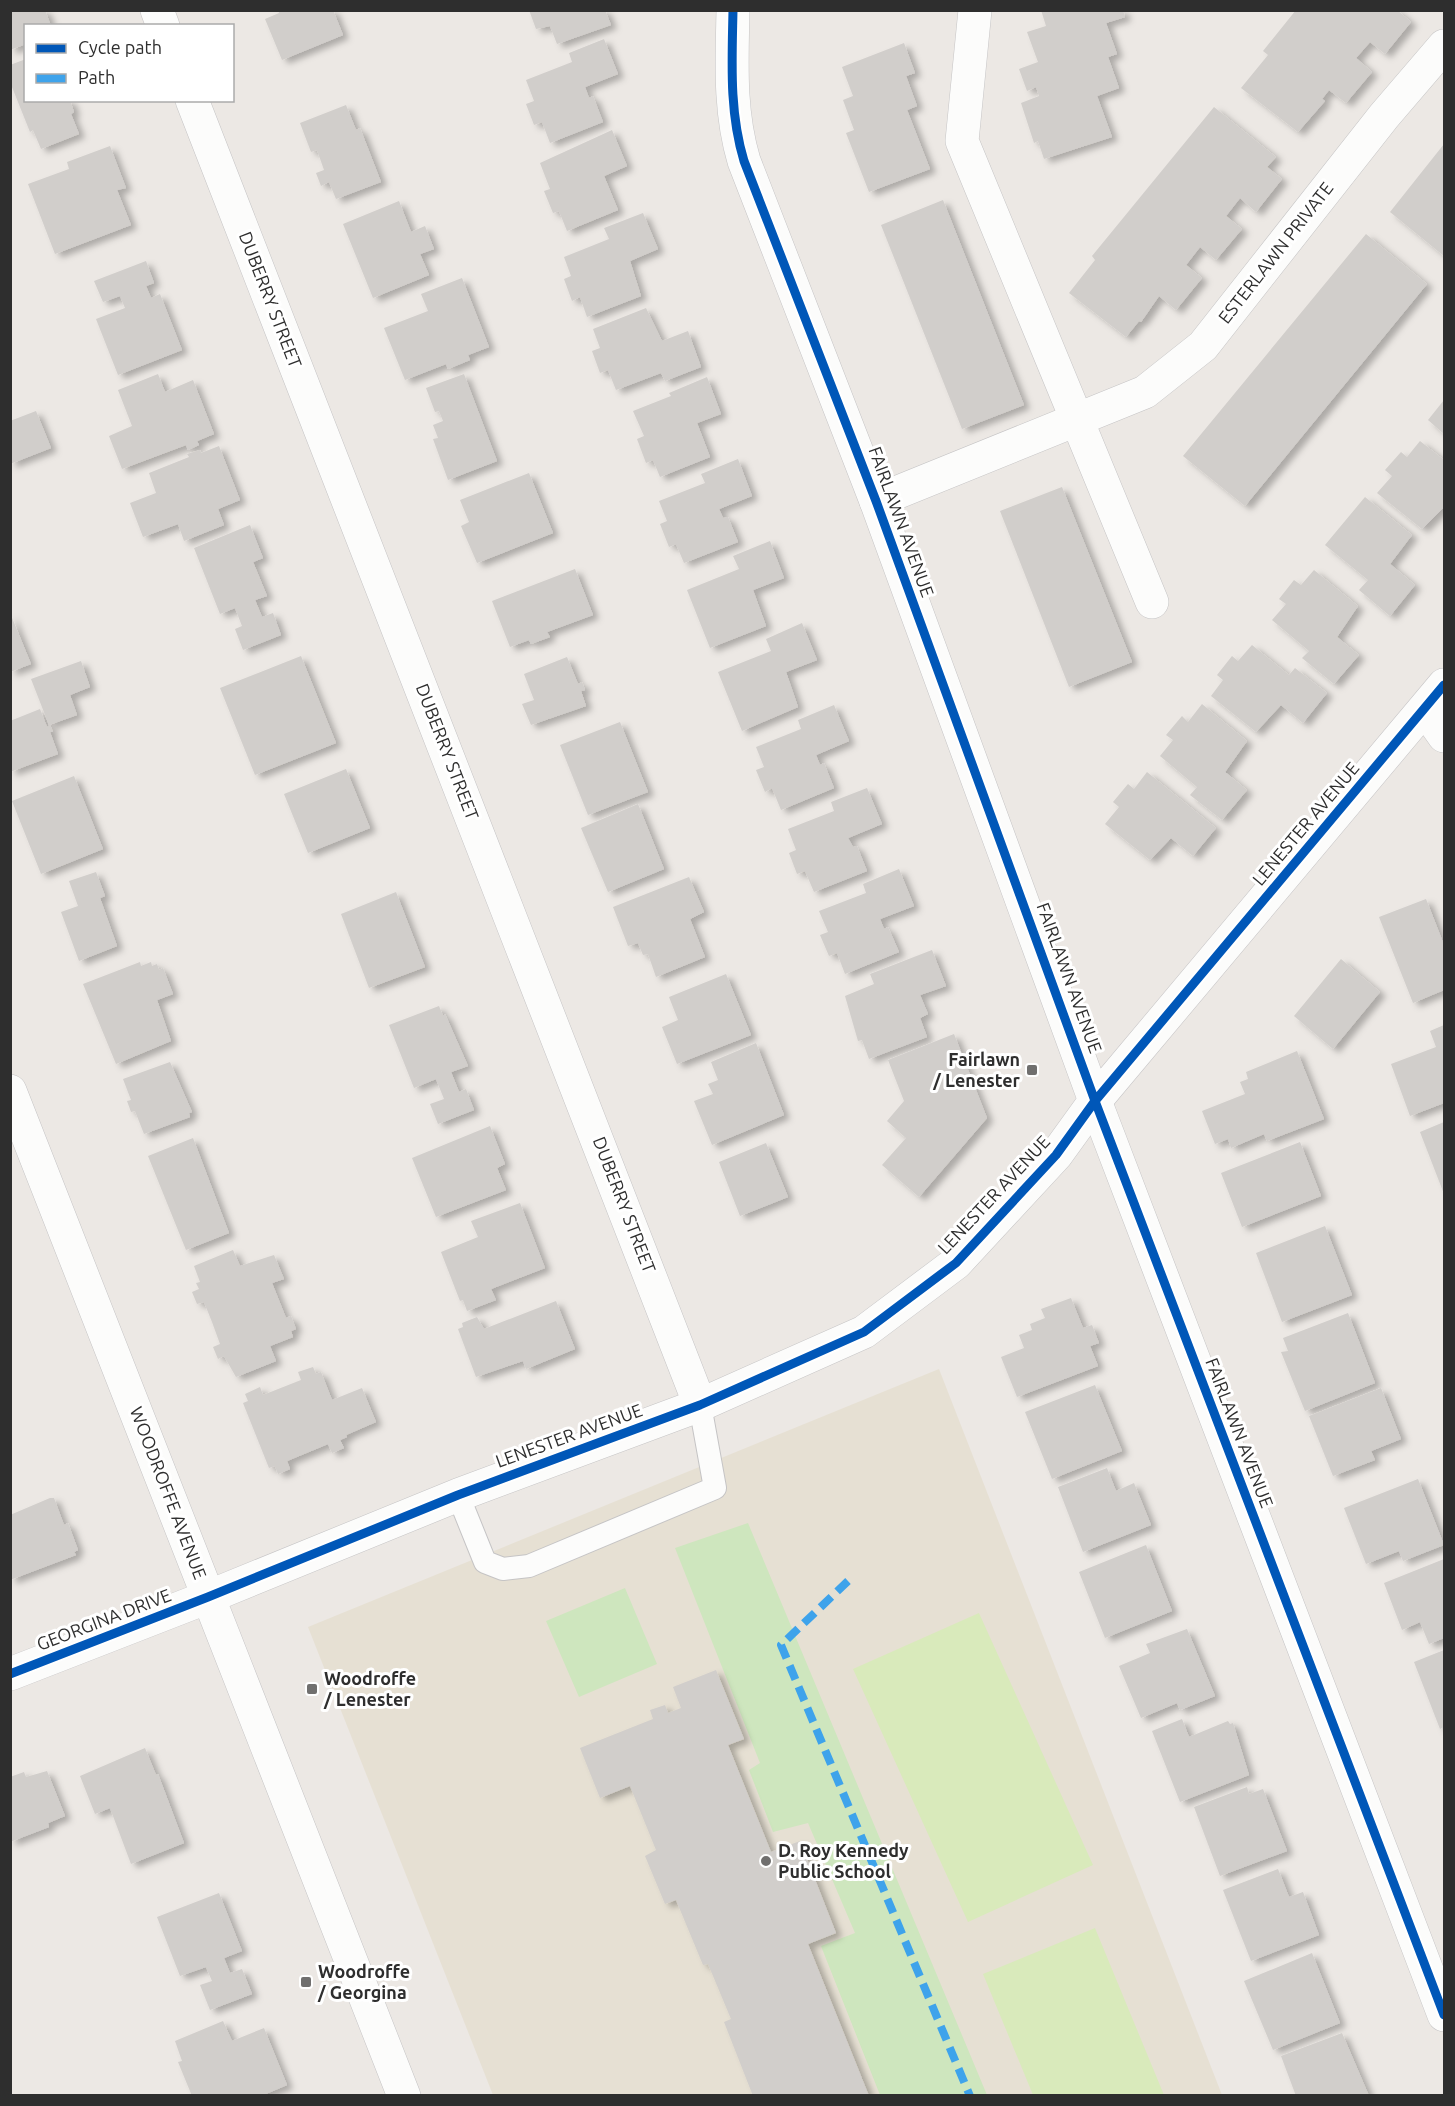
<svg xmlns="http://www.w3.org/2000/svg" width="1455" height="2106" font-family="Ubuntu,sans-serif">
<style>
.education{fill:#e6e0d3}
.green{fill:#cee6be}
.pitch{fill:#d9eabb}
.building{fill:#d1cecb;filter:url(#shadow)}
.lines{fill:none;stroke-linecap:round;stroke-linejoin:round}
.lane-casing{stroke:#c5c4c5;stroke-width:24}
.street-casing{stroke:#c5c4c5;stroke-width:34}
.secondary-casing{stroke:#c5c4c5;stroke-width:34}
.lane{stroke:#fcfcfb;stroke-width:22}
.street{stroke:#fcfcfb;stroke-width:33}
.secondary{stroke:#fcfcfb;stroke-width:33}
.quiet{stroke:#3ea3eb;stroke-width:8;stroke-dasharray:15 8;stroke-linecap:butt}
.cycleway-casing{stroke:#fff;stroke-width:13}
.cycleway{stroke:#0057b8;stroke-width:9}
.poi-dot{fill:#706f6e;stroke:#fff;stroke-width:2}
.labels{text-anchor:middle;stroke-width:6;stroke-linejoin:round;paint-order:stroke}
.street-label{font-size:18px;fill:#2e2e2e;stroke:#fff}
.poi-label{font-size:18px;font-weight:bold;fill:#2e2e2e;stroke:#fff;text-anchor:start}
</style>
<defs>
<filter id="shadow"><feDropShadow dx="6" dy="4" stdDeviation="3" flood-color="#0004"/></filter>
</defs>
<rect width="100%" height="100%" fill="#ece8e4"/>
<!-- education -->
<path class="education" d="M 939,1369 L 1222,2095 L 493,2095 L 308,1627 Z"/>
<!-- green -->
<path class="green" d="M 748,1523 L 987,2095 L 880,2095 L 821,1946 L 855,1933 L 808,1823 L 773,1832 L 749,1770 L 760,1763 L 675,1548 Z
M 625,1588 L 657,1664 L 579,1697 L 546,1621 Z"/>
<!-- pitch -->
<path class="pitch" d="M 979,1613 L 1093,1865 L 968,1922 L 853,1669 Z
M 1095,1928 L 1164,2095 L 1033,2095 L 983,1974 Z"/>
<!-- building -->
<path class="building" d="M 10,10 L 45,10 L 51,26 L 26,26 L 26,44 L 10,50 Z
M 278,10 L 333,10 L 343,35 L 282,60 L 265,19 L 279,13 Z
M 529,10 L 605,10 L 611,25 L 557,44 L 550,26 L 536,29 Z
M 1041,10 L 1123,10 L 1125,17 L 1106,23 L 1117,54 L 1108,57 L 1119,88 L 1097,96 L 1112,137 L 1044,159 L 1038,141 L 1034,143 L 1021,103 L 1039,96 L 1036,87 L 1027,91 L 1019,69 L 1038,62 L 1027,32 L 1046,26 Z
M 1296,10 L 1397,10 L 1411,22 L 1385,54 L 1370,42 L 1356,58 L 1372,72 L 1346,103 L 1329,90 L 1322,99 L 1325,101 L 1298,132 L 1241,88 L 1268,55 L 1263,51 Z
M 604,39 L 618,74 L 585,87 L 589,98 L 593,96 L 603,122 L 550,143 L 542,122 L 534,125 L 526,104 L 534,101 L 526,80 L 572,62 L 569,53 Z
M 904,43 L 915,73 L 906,76 L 917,106 L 907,110 L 930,169 L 869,192 L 846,133 L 854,130 L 843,100 L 853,96 L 842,67 Z
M 26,59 L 26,100 L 70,100 L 74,112 L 71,114 L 79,134 L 41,149 L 33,130 L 30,132 L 10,82 L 10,65 Z
M 346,105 L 356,130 L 360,128 L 381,182 L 336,199 L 329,182 L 321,186 L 316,173 L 324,170 L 317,150 L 311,152 L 300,123 Z
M 1214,107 L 1276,157 L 1267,167 L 1282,179 L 1256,212 L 1240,198 L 1226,216 L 1242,229 L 1216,260 L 1200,247 L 1186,265 L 1202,278 L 1176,310 L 1159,296 L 1141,322 L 1139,321 L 1126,337 L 1069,293 L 1095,260 L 1092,256 Z
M 612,130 L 627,166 L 604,176 L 618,210 L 567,231 L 559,211 L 553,213 L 544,191 L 550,189 L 540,163 Z
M 1444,144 L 1444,256 L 1390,212 Z
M 110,146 L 126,188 L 117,190 L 131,225 L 55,254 L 28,184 L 69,169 L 67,162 Z
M 943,200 L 1024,405 L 962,429 L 881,225 Z
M 399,201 L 411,232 L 425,226 L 434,249 L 420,254 L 429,275 L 373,298 L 343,224 Z
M 643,213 L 658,249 L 630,261 L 641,296 L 587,317 L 580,297 L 572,301 L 564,279 L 571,276 L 564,257 L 609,239 L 604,228 Z
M 1366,234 L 1427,284 L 1245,506 L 1183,456 Z
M 146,261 L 154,283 L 146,286 L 151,298 L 160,294 L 182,350 L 118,375 L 96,319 L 125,308 L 120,296 L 103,302 L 94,281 Z
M 462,278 L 489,347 L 468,355 L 470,360 L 448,369 L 446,364 L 405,380 L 384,328 L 428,311 L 421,294 Z
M 646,308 L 662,341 L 688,331 L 701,367 L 665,381 L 661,373 L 616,390 L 608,370 L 600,373 L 592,351 L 600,348 L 593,329 Z
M 158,374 L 165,392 L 193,380 L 214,434 L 197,441 L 199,445 L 188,450 L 186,445 L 122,469 L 109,436 L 132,426 L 118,390 Z
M 464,374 L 497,461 L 448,480 L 433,439 L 438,438 L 433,425 L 443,421 L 439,411 L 435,412 L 426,388 Z
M 707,377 L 721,414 L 697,423 L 710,457 L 660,477 L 653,460 L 646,463 L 637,439 L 644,436 L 633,411 L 671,396 L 669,393 Z
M 1444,400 L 1444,434 L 1428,420 Z
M 36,411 L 51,448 L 10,464 L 10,421 Z
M 1420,441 L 1444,460 L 1444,507 L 1422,529 L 1377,493 L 1392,476 L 1385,470 L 1401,452 L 1407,457 Z
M 219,446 L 240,500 L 218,509 L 224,525 L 184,541 L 178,524 L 143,537 L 130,503 L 156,493 L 149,473 L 189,457 L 187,454 L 200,450 L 201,453 Z
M 738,459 L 752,496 L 719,509 L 723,518 L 728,517 L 738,542 L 684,563 L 676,544 L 669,547 L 660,524 L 667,521 L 659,501 L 705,483 L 701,474 Z
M 529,473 L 553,533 L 477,563 L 461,526 L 469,522 L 460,500 Z
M 1062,487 L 1132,662 L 1069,687 L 1000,511 Z
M 1365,497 L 1412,535 L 1390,564 L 1415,585 L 1390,616 L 1359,590 L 1368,580 L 1325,545 Z
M 250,525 L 263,558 L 253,562 L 267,596 L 255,600 L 262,617 L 273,613 L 281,635 L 243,650 L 235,629 L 242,626 L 235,608 L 220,614 L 194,548 Z
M 770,541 L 784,578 L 753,590 L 766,626 L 710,648 L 687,590 L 739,569 L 733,556 Z
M 575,569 L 593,615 L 547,632 L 550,637 L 531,644 L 529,640 L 510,647 L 492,601 Z
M 1314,570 L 1358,606 L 1337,637 L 1359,655 L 1334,684 L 1302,658 L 1309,651 L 1272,620 L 1286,604 L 1279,599 L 1294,580 L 1301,585 Z
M 10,613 L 31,664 L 10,672 Z
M 802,623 L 817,660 L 786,672 L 798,707 L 742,731 L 718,672 L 771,651 L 766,639 Z
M 1252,645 L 1289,675 L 1295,668 L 1327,693 L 1303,723 L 1281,705 L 1256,732 L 1211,696 L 1223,680 L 1217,675 L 1232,656 L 1238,661 Z
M 301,656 L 336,743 L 255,775 L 220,688 Z
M 567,657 L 578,684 L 582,682 L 585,690 L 581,691 L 586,706 L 531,725 L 522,704 L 534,700 L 524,674 Z
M 81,661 L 90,687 L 70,695 L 77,715 L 49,725 L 31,679 Z
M 1202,704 L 1247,741 L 1225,772 L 1247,790 L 1222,820 L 1190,795 L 1197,787 L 1160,756 L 1173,740 L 1166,735 L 1182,716 L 1188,722 Z
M 834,705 L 849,741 L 816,755 L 820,765 L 824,763 L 834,788 L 781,810 L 772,788 L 765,792 L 756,770 L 764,767 L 756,747 L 801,729 L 798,720 Z
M 40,709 L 47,727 L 50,725 L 53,732 L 50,732 L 58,754 L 10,772 L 10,721 Z
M 620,722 L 648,792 L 588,815 L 560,745 Z
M 346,769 L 370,828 L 308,853 L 284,794 Z
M 1147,772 L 1216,828 L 1193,856 L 1171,838 L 1150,860 L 1105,824 L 1119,807 L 1113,802 L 1128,784 L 1134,789 Z
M 74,776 L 103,849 L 41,874 L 12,801 Z
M 867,788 L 882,824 L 848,838 L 853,847 L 857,846 L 867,871 L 814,892 L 805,871 L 797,874 L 789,853 L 796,850 L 788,829 L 834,811 L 831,802 Z
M 638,804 L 664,869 L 608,892 L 581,828 Z
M 899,869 L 914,906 L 880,919 L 884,929 L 888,927 L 899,952 L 845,974 L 837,953 L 829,956 L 820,935 L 828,932 L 819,911 L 866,893 L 863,884 Z
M 96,872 L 105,896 L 100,898 L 117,946 L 79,961 L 61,912 L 78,906 L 69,881 Z
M 689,877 L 704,912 L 690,919 L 705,957 L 656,977 L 648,954 L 643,955 L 638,943 L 628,946 L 613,907 Z
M 396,892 L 425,967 L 369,988 L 341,914 Z
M 1426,899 L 1444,945 L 1444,990 L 1413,1003 L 1379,917 Z
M 932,950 L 946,986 L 920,995 L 928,1014 L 920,1018 L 927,1037 L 869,1059 L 862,1040 L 858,1041 L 845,996 L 874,984 L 870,974 Z
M 1341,959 L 1380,992 L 1333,1049 L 1294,1016 Z
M 140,962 L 141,966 L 151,962 L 152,966 L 157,964 L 159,970 L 163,968 L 173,994 L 157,1000 L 171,1041 L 116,1064 L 83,984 Z
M 726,974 L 751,1035 L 677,1064 L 662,1027 L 678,1020 L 669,997 Z
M 439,1006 L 443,1016 L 445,1014 L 468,1066 L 451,1072 L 459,1092 L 466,1089 L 474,1110 L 438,1124 L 430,1104 L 444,1099 L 436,1079 L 414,1088 L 389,1025 Z
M 1444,1025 L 1444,1103 L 1410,1116 L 1391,1064 L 1436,1047 L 1430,1031 Z
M 954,1034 L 987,1118 L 919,1197 L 882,1165 L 906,1138 L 887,1121 L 904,1101 L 888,1060 Z
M 756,1043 L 784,1115 L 712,1145 L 694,1101 L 713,1094 L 708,1084 L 718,1080 L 711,1062 Z
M 1297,1051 L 1324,1119 L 1267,1141 L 1264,1134 L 1231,1148 L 1228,1139 L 1215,1144 L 1202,1111 L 1245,1094 L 1240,1082 L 1248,1079 L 1246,1072 Z
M 170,1062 L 192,1112 L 189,1113 L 190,1117 L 144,1134 L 135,1111 L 131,1112 L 127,1101 L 131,1100 L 123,1079 Z
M 1444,1122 L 1444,1194 L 1420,1132 Z
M 490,1126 L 505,1164 L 497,1168 L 506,1190 L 436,1217 L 412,1158 Z
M 193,1138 L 229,1233 L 186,1250 L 148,1156 Z
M 1300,1142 L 1321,1196 L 1242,1227 L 1221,1173 Z
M 766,1143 L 788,1197 L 740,1216 L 719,1162 Z
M 520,1203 L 545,1268 L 491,1289 L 496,1300 L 467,1311 L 463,1300 L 460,1301 L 441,1252 L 478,1237 L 471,1221 Z
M 1325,1226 L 1352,1295 L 1282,1322 L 1256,1253 Z
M 233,1250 L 240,1266 L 274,1255 L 284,1279 L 272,1283 L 286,1318 L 291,1316 L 296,1329 L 291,1331 L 293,1337 L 270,1346 L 276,1361 L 236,1377 L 224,1356 L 218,1359 L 213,1347 L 220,1344 L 212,1322 L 204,1302 L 197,1304 L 192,1292 L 199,1289 L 196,1283 L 200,1282 L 194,1266 Z
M 1071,1298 L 1083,1328 L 1092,1325 L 1099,1343 L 1090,1346 L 1098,1366 L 1017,1397 L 1001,1357 L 1024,1348 L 1019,1335 L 1032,1330 L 1030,1324 L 1045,1318 L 1041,1309 Z
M 556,1301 L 575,1349 L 526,1369 L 523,1361 L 476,1377 L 458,1329 L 463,1327 L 462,1323 L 477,1317 L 484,1329 Z
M 1348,1313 L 1375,1383 L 1305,1411 L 1281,1352 L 1288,1351 L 1283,1338 Z
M 313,1367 L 316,1374 L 321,1372 L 332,1400 L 362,1388 L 376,1422 L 346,1435 L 347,1437 L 340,1440 L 344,1448 L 332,1453 L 328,1444 L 287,1461 L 290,1469 L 278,1474 L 275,1466 L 269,1468 L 243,1403 L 248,1401 L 245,1394 L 260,1387 L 263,1395 L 301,1380 L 298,1372 Z
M 1095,1385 L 1122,1451 L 1052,1479 L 1025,1412 Z
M 1381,1388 L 1401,1439 L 1371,1451 L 1375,1460 L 1333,1476 L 1309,1416 Z
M 1107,1468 L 1116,1491 L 1134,1483 L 1151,1525 L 1083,1552 L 1058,1487 Z
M 1418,1479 L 1444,1545 L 1403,1561 L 1399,1551 L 1366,1564 L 1344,1508 Z
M 50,1498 L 54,1498 L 64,1525 L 68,1523 L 78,1550 L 74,1552 L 76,1555 L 10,1580 L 10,1515 Z
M 1146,1545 L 1172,1611 L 1105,1638 L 1079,1572 Z
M 1444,1559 L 1444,1638 L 1429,1644 L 1420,1622 L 1402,1630 L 1384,1583 Z
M 1187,1629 L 1215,1696 L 1180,1710 L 1177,1703 L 1141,1718 L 1119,1666 L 1150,1653 L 1146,1644 Z
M 1444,1650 L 1444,1727 L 1440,1729 L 1414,1662 Z
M 716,1670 L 744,1739 L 728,1745 L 771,1852 L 800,1841 L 836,1933 L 808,1944 L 869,2096 L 753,2096 L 724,2022 L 731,2019 L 708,1964 L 703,1965 L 676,1900 L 665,1904 L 645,1856 L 656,1850 L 630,1786 L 600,1798 L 580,1748 L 653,1719 L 650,1710 L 665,1705 L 668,1713 L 681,1708 L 673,1687 Z
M 1182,1719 L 1189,1737 L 1228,1721 L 1230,1724 L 1233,1723 L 1249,1775 L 1180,1802 L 1152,1731 Z
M 145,1748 L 156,1775 L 158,1774 L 184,1843 L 131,1864 L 110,1808 L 95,1814 L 80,1776 Z
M 47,1771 L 65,1816 L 48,1823 L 49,1827 L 10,1842 L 10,1777 L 24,1772 L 26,1777 Z
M 1247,1787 L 1249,1794 L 1263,1789 L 1287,1851 L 1220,1876 L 1194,1807 Z
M 1278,1869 L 1289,1897 L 1303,1892 L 1319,1935 L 1251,1961 L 1223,1890 Z
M 219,1893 L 242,1951 L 224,1958 L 230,1973 L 242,1969 L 252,1994 L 210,2010 L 200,1985 L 212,1981 L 206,1967 L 180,1976 L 157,1917 Z
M 1312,1953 L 1340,2023 L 1273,2050 L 1244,1981 Z
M 223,2021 L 232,2041 L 264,2028 L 287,2085 L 261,2096 L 192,2096 L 178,2062 L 182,2061 L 175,2041 Z
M 1342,2033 L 1369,2096 L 1296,2096 L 1281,2056 Z"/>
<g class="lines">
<!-- lane casing -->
<g class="lane-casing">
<path id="lane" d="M 458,1495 L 485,1562 L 503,1569 L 529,1566 L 715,1488 L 700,1405"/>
</g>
<!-- street casing -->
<g class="street-casing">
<path id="street" d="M 157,10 L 163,26
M 975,10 L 962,141 L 1152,602
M 192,100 L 700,1405
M 876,501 L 1145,392 L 1203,346 L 1384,116 L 1444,46
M 1425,709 L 1444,736
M 1095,1101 L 1444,2015"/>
</g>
<!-- secondary casing -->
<g class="secondary-casing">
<path id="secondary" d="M 733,10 C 732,62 729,111 744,161 L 876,501 L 1095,1101
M 10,1091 L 404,2096
M 10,1674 L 208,1597 L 458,1495 L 700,1405 L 864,1332 L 956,1263 L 1056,1155 L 1095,1101 L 1444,685"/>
</g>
<!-- lane -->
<use href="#lane" class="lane"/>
<!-- street -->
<use href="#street" class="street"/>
<!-- secondary -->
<use href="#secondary" class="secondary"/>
<!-- quiet -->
<path class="quiet" d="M 848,1581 L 781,1645 L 970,2096"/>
<!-- cycleway casing -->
<g class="cycleway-casing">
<path id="cycleway" d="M 733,10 C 732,62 729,111 744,161 L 876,501 L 1095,1101 L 1444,2015
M 10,1674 L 208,1597 L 458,1495 L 700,1405 L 864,1332 L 956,1263 L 1056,1155 L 1095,1101 L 1444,685"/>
</g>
<!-- cycleway -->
<use href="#cycleway" class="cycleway"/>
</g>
<!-- markers -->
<g class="poi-dot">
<rect x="1026" y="1064" width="12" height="12" rx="3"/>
<rect x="306" y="1683" width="12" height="12" rx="3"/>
<circle cx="766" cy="1861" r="6"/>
<rect x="300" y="1976" width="12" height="12" rx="3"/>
</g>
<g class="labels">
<!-- street labels -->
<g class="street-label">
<text transform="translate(1276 253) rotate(-52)" y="6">ESTERLAWN PRIVATE</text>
<text transform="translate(270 300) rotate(69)" y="6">DUBERRY STREET</text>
<text transform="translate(901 522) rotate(70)" y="6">FAIRLAWN AVENUE</text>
<text transform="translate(447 752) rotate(69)" y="6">DUBERRY STREET</text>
<text transform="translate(1306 824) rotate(-50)" y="6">LENESTER AVENUE</text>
<text transform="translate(1069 978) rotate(70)" y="6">FAIRLAWN AVENUE</text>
<text transform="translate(994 1195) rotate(-47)" y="6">LENESTER AVENUE</text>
<text transform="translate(624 1205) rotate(69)" y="6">DUBERRY STREET</text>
<text transform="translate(1239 1433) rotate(69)" y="6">FAIRLAWN AVENUE</text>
<text transform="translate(569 1436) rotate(-20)" y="6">LENESTER AVENUE</text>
<text transform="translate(168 1493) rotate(69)" y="6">WOODROFFE AVENUE</text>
<text transform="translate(104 1620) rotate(-21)" y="6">GEORGINA DRIVE</text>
</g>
<!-- poi labels -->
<g class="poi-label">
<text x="1020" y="1066" text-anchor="end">Fairlawn<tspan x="1020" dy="21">/ Lenester</tspan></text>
<text x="324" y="1685">Woodroffe<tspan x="324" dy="21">/ Lenester</tspan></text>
<text x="778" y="1857">D. Roy Kennedy<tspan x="778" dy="21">Public School</tspan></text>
<text x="318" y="1978">Woodroffe<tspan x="318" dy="21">/ Georgina</tspan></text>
</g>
</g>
<!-- border -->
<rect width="1455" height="2106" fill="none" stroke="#2e2e2e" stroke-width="24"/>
<!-- legend -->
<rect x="24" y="24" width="210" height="78" fill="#ffffff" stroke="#ababab" stroke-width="1.5"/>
<rect x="36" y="44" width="30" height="9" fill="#0057b8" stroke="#ababab" stroke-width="1.5"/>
<text x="78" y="54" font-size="18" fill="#2e2e2e">Cycle path</text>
<rect x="36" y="74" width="30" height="9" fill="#3ea3eb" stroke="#ababab" stroke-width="1.5"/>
<text x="78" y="84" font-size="18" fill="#2e2e2e">Path</text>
</svg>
